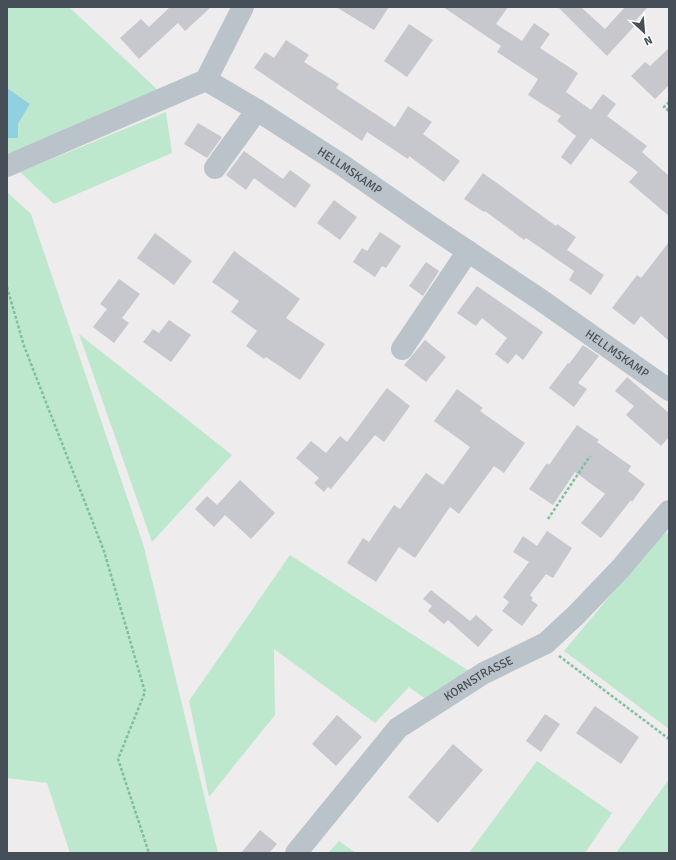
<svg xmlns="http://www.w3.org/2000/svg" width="676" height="860" font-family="Signika,sans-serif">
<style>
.green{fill:#bee8ce}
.water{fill:#90d0e0}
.building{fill:#c7c8ce}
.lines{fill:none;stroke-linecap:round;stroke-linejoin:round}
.path{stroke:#7bc19e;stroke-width:2.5;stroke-dasharray:3 2;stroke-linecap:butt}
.minor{stroke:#bbc3ca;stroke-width:22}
.labels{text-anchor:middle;stroke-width:3;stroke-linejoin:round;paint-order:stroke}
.street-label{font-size:12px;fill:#464f57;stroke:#fff}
</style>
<rect width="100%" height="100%" fill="#eeecec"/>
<!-- green -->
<path class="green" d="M 7,7 L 69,7 L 160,92 L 7,155 L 7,138 L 18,138 L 18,124 L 30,104 L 7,88 Z
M 166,112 L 172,153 L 54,204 L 20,172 Z
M 7,192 L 31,214 L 144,547 L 218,853 L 70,853 L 47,783 L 7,778 Z
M 79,334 L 232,455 L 152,542 Z
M 664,531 L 669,535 L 669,729 L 564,651 Z
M 290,555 L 469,671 L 427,700 L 409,687 L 375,723 L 274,649 L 275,715 L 209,797 L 189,701 Z
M 537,761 L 612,813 L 585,853 L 469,853 Z
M 669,779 L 669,853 L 616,853 Z
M 339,841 L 356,853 L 328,853 Z"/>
<!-- water -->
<path class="water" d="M 7,88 L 30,104 L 18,124 L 18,138 L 7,138 Z"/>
<!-- building -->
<path class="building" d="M 170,7 L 211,7 L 185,31 L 178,23 L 139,59 L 120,38 L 141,19 L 149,27 Z
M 336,7 L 389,7 L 374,30 Z
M 443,7 L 508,7 L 496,24 L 522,41 L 534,23 L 550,34 L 540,48 L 578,73 L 566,92 L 591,110 L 603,94 L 616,104 L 607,116 L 647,146 L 642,152 L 669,176 L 669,216 L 629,182 L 638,172 L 591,138 L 571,165 L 561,157 L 576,136 L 557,121 L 561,116 L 528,95 L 538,79 L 497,52 L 501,46 Z
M 558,7 L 581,7 L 605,29 L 625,7 L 648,7 L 636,20 L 638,22 L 607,56 Z
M 409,24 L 433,40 L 407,77 L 384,61 Z
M 286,40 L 309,55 L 304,62 L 339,84 L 336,88 L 395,127 L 408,106 L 432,122 L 423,134 L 460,161 L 444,182 L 409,156 L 408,159 L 367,132 L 362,141 L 254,68 L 265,52 L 274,58 Z
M 669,48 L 669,85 L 655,99 L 631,76 L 645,62 L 650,66 Z
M 198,123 L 222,137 L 207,158 L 184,144 Z
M 244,151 L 283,179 L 290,170 L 311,185 L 295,208 L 254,178 L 246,190 L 226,175 Z
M 483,173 L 556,226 L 557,224 L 576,237 L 567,250 L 604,275 L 591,295 L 569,280 L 574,271 L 526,238 L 524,240 L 485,211 L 484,212 L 464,199 Z
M 334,200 L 357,217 L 340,240 L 317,223 Z
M 380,232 L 401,246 L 386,268 L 382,266 L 375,277 L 353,262 L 362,248 L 367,251 Z
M 155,233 L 192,261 L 174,285 L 137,258 Z
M 669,242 L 669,341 L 641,316 L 634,325 L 612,308 L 637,275 L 641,278 Z
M 234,251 L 300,299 L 286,318 L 325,344 L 300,380 L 266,357 L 264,359 L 246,346 L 257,331 L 231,312 L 239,301 L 212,282 Z
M 426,262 L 439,271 L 423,296 L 409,286 Z
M 119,279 L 140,294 L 122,318 L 129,323 L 114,343 L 93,327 L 107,309 L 100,304 Z
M 477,286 L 543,332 L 523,360 L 516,354 L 508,364 L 495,354 L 507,338 L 482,318 L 476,326 L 457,313 Z
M 169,320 L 191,335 L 171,362 L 143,342 L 153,329 L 159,333 Z
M 425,340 L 446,357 L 426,382 L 404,365 Z
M 583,345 L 599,356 L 578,383 L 587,389 L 574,407 L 549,388 L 568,363 L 569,364 Z
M 627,377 L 669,413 L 669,437 L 661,446 L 626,415 L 634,406 L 615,391 Z
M 387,388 L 410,406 L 384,442 L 375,435 L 331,489 L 328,487 L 324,492 L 314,483 L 319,478 L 296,458 L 311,441 L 326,453 L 340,436 L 347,442 Z
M 457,389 L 483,408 L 480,411 L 525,443 L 504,473 L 494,466 L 459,514 L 450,507 L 415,558 L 399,547 L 376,582 L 347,563 L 363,538 L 369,542 L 394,505 L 400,509 L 426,473 L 443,485 L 470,447 L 434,421 Z
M 577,425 L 599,440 L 597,442 L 631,466 L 628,471 L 645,484 L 632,502 L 631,500 L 601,538 L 581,523 L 605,494 L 575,472 L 553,505 L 529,489 L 547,463 L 549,465 Z
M 240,480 L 275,513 L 251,539 L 225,515 L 214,527 L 195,509 L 207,496 L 217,505 Z
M 547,531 L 572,548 L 553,578 L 546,574 L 530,595 L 533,598 L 531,600 L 538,605 L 522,626 L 502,611 L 509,602 L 503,597 L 529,562 L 513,552 L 523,536 L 537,546 Z
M 431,590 L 470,621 L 476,615 L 493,630 L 478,647 L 448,620 L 444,624 L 428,611 L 432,606 L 423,599 Z
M 595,706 L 639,737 L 621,764 L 576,733 Z
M 545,714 L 560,724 L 541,752 L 526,741 Z
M 337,715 L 362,737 L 336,766 L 312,744 Z
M 453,744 L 483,770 L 438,823 L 408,797 Z
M 260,830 L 277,844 L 269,853 L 241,853 Z"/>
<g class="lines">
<!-- path -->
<path class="path" d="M 669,102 L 664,107 L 669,111
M 7,287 L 24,346 L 104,551 L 145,692 L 118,759 L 149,853
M 548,519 L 590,456
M 559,656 L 669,739"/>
<!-- minor -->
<g class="minor">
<path id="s1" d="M 206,80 L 257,110 L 342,165 L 430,226 L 538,298 L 669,390"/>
<path d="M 206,80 L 243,7"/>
<path d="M 7,166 L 206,80"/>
<path d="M 215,168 L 257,110"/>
<path d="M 402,349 L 468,251"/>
<path id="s2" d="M 296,853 L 398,728 L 484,673 L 546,643 L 577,614 L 621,568 L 669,511"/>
</g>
</g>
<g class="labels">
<!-- street labels -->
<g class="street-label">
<text dy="4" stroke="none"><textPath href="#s1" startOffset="170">HELLMSKAMP</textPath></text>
<text dy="4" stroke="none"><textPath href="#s1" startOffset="494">HELLMSKAMP</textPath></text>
<text dy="4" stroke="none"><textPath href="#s2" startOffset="256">KORNSTRASSE</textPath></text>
</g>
</g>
<!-- border -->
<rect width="676" height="860" fill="none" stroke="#464f57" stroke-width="16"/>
<!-- north arrow -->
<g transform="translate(644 32) rotate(154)" stroke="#ffffff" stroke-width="3" paint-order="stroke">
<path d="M0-3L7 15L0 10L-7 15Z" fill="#464f57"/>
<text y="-6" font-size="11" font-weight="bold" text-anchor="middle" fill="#464f57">N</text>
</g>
</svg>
